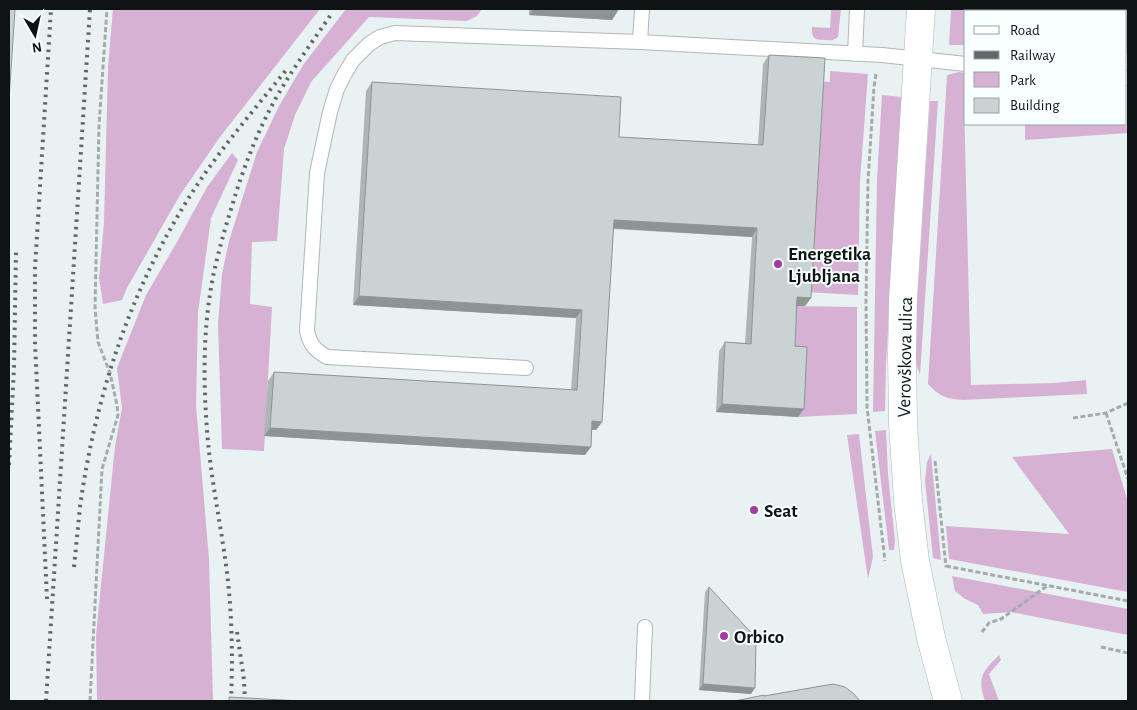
<svg xmlns="http://www.w3.org/2000/svg" width="1137" height="710" font-family="'Alegreya Sans',sans-serif">
<style>
.green{fill:#d6b1d3}
.lines{fill:none;stroke-linecap:round;stroke-linejoin:round}
.service-casing{stroke:#afb7b7;stroke-width:16}
.tertiary-casing{stroke:#afb7b7;stroke-width:29}
.path{stroke:#a4abab;stroke-width:3;stroke-dasharray:5 2.5;stroke-linecap:butt}
.service{stroke:#fff;stroke-width:14}
.tertiary{stroke:#fff;stroke-width:28}
.rail{stroke:#616767;stroke-width:4;stroke-dasharray:2.5 5;stroke-linecap:butt}
.wall{fill:#aeb5b5}
.shaded-wall{fill:#8d9494}
.building{fill:#cad3d3;stroke:#8d9494}
.poi-dot{fill:#a23c9f;stroke:#f7ffff;stroke-width:2}
.labels{text-anchor:middle;stroke-width:4;stroke-linejoin:round;paint-order:stroke}
.poi-label{font-size:19px;font-weight:bold;fill:#101313;stroke:#f7ffff;text-anchor:start}
.street-label{font-size:19px;fill:#101313;stroke:#f7ffff}
</style>
<rect width="100%" height="100%" fill="#e9f2f2"/>
<!-- green -->
<path class="green" d="M 113,9 L 320,9 L 220,137 L 180,195 L 127,288 L 122,300 L 103,304 L 99,278 L 104,222 L 108,67 Z
M 346,9 L 482,9 L 477,16 L 467,21 L 369,17 L 311,82 L 295,115 L 284,149 L 277,241 L 252,242 L 250,304 L 272,307 L 264,451 L 222,449 L 218,324 L 222,274 L 229,241 L 257,152 L 279,106 L 303,65 Z
M 831,9 L 841,9 L 838,37 C 834,40 832,41 827,40 C 816,40 811,40 812,27 L 830,28 Z
M 951,9 L 1128,9 L 1128,55 L 1126,55 L 1126,11 L 966,11 L 966,45 L 949,45 Z
M 830,71 L 868,74 L 860,181 L 858,295 L 805,292 L 818,81 L 830,82 Z
M 959,72 L 966,73 L 966,100 L 964,101 L 971,385 L 1054,383 L 1086,380 L 1087,394 L 963,400 C 946,399 939,396 928,384 L 947,75 Z
M 882,95 L 902,97 L 886,364 L 885,411 L 873,412 L 877,179 Z
M 930,101 L 938,101 L 920,375 L 915,360 L 916,321 Z
M 1126,123 L 1128,133 L 1025,140 L 1025,124 Z
M 232,153 L 238,160 L 211,218 L 198,313 L 196,405 L 209,559 L 213,701 L 97,701 L 96,635 L 115,446 L 122,408 L 117,368 L 146,295 L 177,242 L 207,187 Z
M 792,306 L 857,307 L 857,414 L 798,417 L 801,356 L 789,355 Z
M 886,430 L 888,474 L 895,541 L 894,550 L 889,550 L 875,431 Z
M 859,434 L 873,557 L 868,579 L 847,435 Z
M 1112,449 L 1128,502 L 1128,592 L 949,559 L 946,526 L 1069,534 L 1012,457 Z
M 931,454 L 941,560 L 933,558 L 925,481 L 927,462 Z
M 952,576 L 1128,609 L 1128,635 L 1011,612 L 983,614 L 978,605 L 965,599 L 955,591 Z
M 999,655 L 1001,660 L 989,674 L 999,701 L 985,701 C 977,677 982,672 999,655 Z"/>
<g class="lines">
<!-- service casing -->
<g class="service-casing">
<path id="service" d="M 640,42 L 642,9
M 855,54 L 857,9
M 1126,78 L 1128,78
M 526,368 L 327,357 C 315,350 310,345 307,331 L 317,173 L 330,112 L 337,89 L 344,75 L 353,60 L 369,44 L 380,37 L 395,33 L 640,42 L 882,55 L 966,64
M 642,701 L 645,627"/>
</g>
<!-- tertiary casing -->
<g class="tertiary-casing">
<path id="tertiary" d="M 921,9 L 903,299 L 902,355 L 903,423 L 908,501 L 915,561 L 931,638 L 948,701"/>
</g>
<!-- path -->
<path class="path" d="M 876,74 L 874,87 L 868,181 L 866,301 L 867,407 L 885,561
M 1106,413 L 1128,479
M 1073,418 L 1106,413 L 1128,403
M 935,461 L 946,567
M 946,566 L 1128,601
M 982,632 L 989,623 L 1001,619 L 1047,586
M 1101,647 L 1128,653
M 90,701 L 102,469 L 118,415 L 117,405 L 110,373 L 98,342 L 95,308 L 99,125 L 107,9"/>
<!-- service -->
<use href="#service" class="service"/>
<!-- tertiary -->
<use href="#tertiary" class="tertiary"/>
<!-- rail -->
<path class="rail" d="M 9,465 L 14,368 L 16,250
M 74,567 C 76,547 78,527 80,507 C 94,405 126,303 179,214 C 209,162 249,116 287,69
M 47,599 L 35,343 L 35,268 L 51,9
M 237,632 L 244,680 L 245,701
M 46,701 L 90,9
M 231,701 C 233,654 232,605 225,558 C 219,515 210,473 207,430 C 203,378 203,324 214,272 C 219,250 225,228 232,206 C 243,169 257,132 276,98 C 293,68 313,41 332,13"/>
</g>
<!-- wall -->
<path class="wall" d="M 529,9 L 619,9 L 612,20 L 529,15 Z
M 769,55 L 811,298 L 805,306 L 797,306 L 795,346 L 798,417 L 716,412 L 719,351 L 725,342 L 745,343 L 752,237 L 613,229 L 602,422 L 596,430 L 591,430 L 585,455 L 264,436 L 268,381 L 274,372 L 571,390 L 576,318 L 353,305 L 366,91 L 372,82 L 619,137 L 758,145 L 763,64 Z
M 709,587 L 751,694 L 699,690 L 705,592 Z"/>
<!-- shaded-wall -->
<path class="shaded-wall" d="M 533,9 L 619,9 L 612,20 L 529,15 Z
M 614,220 L 757,228 L 752,237 L 608,228 Z
M 359,296 L 582,310 L 576,318 L 353,305 Z
M 797,297 L 811,298 L 805,306 L 792,306 Z
M 722,404 L 804,409 L 798,417 L 716,412 Z
M 592,421 L 602,422 L 596,430 L 586,429 Z
M 270,428 L 591,447 L 585,455 L 264,436 Z
M 703,684 L 755,688 L 751,694 L 699,690 Z"/>
<!-- building -->
<path class="building" d="M 9,9 L 15,9 L 9,100 Z
M 769,55 L 825,58 L 811,298 L 797,297 L 795,346 L 807,347 L 804,409 L 722,404 L 725,342 L 751,344 L 757,228 L 614,220 L 602,422 L 592,421 L 591,447 L 270,428 L 274,372 L 577,390 L 582,310 L 359,296 L 372,82 L 621,97 L 619,137 L 763,145 Z
M 709,587 L 756,638 L 755,688 L 703,684 Z
M 833,684 L 845,687 L 854,694 L 860,701 L 735,701 L 764,695 L 764,696 Z
M 229,697 L 301,701 L 229,701 Z"/>
<!-- markers -->
<g class="poi-dot">
<circle cx="778" cy="264" r="5"/>
<circle cx="754" cy="510" r="5"/>
<circle cx="724" cy="636" r="5"/>
</g>
<g class="labels">
<!-- poi labels -->
<g class="poi-label">
<text x="788" y="260">Energetika<tspan x="788" dy="22">Ljubljana</tspan></text>
<text x="764" y="517">Seat</text>
<text x="734" y="643">Orbico</text>
</g>
<!-- street labels -->
<g class="street-label">
<text transform="translate(904 357) rotate(-89)" y="7">Verovškova ulica</text>
</g>
</g>
<!-- border -->
<rect width="1137" height="710" fill="none" stroke="#101313" stroke-width="20"/>
<!-- legend -->
<rect x="964" y="10" width="162" height="115" fill="#f7ffff" stroke="#9ba1a1"/>
<rect x="974" y="26" width="25" height="8" fill="#ffffff" stroke="#9ba1a1"/>
<text x="1010" y="35" font-size="15" fill="#101313">Road</text>
<rect x="974" y="51" width="25" height="8" fill="#616767" stroke="#9ba1a1"/>
<text x="1010" y="60" font-size="15" fill="#101313">Railway</text>
<rect x="974" y="72" width="25" height="15" fill="#d6b1d3" stroke="#9ba1a1"/>
<text x="1010" y="85" font-size="15" fill="#101313">Park</text>
<rect x="974" y="98" width="25" height="15" fill="#cad3d3" stroke="#9ba1a1"/>
<text x="1010" y="110" font-size="15" fill="#101313">Building</text>
<!-- north arrow -->
<g transform="translate(35 35) rotate(171)" stroke="#f7ffff" stroke-width="4" paint-order="stroke">
<path d="M0-4L9 19L0 12L-9 19Z" fill="#101313"/>
<text y="-8" font-size="14" font-weight="bold" text-anchor="middle" fill="#101313">N</text>
</g>
</svg>
